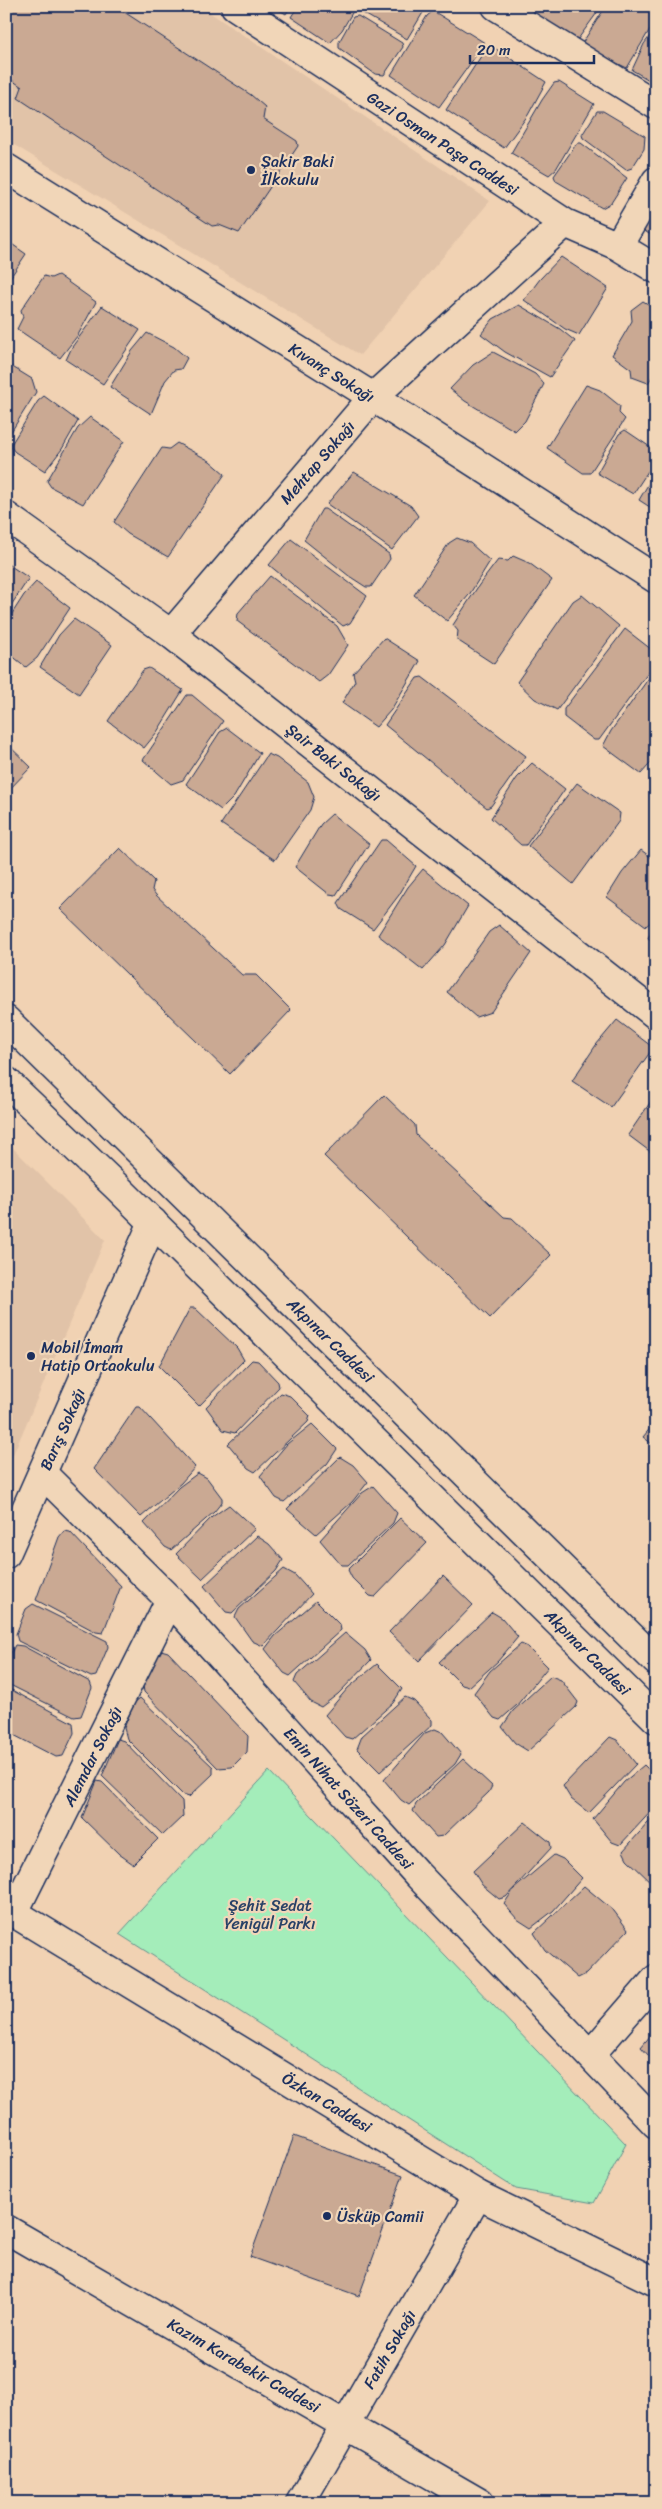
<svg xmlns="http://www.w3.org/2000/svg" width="662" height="2509" font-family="Sriracha,sans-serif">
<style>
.built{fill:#e1c3a8}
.green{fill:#a4edba;stroke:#608e8c}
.building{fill:#caa993;stroke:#1b2f5e}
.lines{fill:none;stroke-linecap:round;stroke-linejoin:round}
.street-casing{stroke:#1b2f5e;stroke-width:31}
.secondary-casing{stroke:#1b2f5e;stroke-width:31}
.primary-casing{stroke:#1b2f5e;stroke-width:31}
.street{stroke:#f1d6b8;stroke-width:28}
.secondary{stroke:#f1d6b8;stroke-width:28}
.primary{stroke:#f1d6b8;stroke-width:28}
.poi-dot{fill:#1b2f5e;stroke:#f1d6b8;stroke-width:2}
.labels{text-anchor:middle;stroke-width:4.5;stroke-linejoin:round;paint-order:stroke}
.street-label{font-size:16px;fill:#1b2f5e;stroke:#f1d6b8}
.poi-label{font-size:16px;fill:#1b2f5e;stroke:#f1d6b8;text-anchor:start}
.park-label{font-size:16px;fill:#294267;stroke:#f1d6b8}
</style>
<rect width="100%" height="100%" fill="#f1d2b3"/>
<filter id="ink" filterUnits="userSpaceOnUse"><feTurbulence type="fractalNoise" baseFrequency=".02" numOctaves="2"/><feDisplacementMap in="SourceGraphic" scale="10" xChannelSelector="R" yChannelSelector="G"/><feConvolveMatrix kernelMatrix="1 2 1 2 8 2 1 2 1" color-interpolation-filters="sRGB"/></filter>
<g filter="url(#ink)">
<!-- built -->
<path class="built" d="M 6,6 L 200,6 L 490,201 L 360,355 L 6,140 Z
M 6,1141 L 105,1240 L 6,1471 Z"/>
<!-- green -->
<path class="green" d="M 269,1771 L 626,2144 L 594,2203 L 516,2189 L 119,1934 Z"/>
<!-- building -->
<path class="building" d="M 6,6 L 115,6 L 251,95 L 265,107 L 263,119 L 297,141 L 298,146 L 239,233 L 219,225 L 212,226 L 18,98 L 22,87 L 6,76 Z
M 273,6 L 291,6 L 286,14 Z
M 298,6 L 356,6 L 342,30 L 330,43 L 291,17 Z
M 360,6 L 427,6 L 407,39 L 361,12 Z
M 532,6 L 602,6 L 578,39 L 538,20 L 528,12 Z
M 606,6 L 656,6 L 656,19 L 627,68 L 596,53 L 583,42 Z
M 433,11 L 485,43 L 439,107 L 391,75 L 427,16 Z
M 358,16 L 402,43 L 403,47 L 384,75 L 375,74 L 339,48 L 339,42 L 353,17 Z
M 656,28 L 656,84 L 632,70 L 644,44 Z
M 487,47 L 493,47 L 546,82 L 528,115 L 504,148 L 446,110 Z
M 559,82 L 594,104 L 556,169 L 549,175 L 511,153 L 542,100 L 554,83 Z
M 597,111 L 603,111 L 645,136 L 644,149 L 632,168 L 626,170 L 583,138 L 582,135 Z
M 577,143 L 581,143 L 627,178 L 611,203 L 602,208 L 556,181 L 554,176 Z
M 656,201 L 656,238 L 641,229 Z
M 6,240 L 26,254 L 6,284 Z
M 561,257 L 608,288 L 579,335 L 565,329 L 524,300 L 540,279 Z
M 58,275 L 96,302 L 78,335 L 60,358 L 17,329 L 23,317 L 21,310 L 44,276 L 51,278 Z
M 643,301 L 656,309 L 656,371 L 648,383 L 632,377 L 631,369 L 612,355 L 632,321 L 631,310 Z
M 519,305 L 560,329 L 575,341 L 550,377 L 505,352 L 481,334 L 493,319 Z
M 102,306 L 140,330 L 103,384 L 66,360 L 72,347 Z
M 147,333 L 174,347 L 187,358 L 181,369 L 174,370 L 165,381 L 151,414 L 110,387 L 132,351 Z
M 493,352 L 535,374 L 544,384 L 525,421 L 515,431 L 465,401 L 450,389 L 473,365 Z
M 6,363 L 32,379 L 36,392 L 6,440 Z
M 586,385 L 600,390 L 620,406 L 619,413 L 625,419 L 590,473 L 583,473 L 547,448 Z
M 44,396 L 78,421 L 62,449 L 45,471 L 15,452 L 10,446 L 38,401 Z
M 90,417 L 124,441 L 83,504 L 51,487 L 47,481 L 78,428 Z
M 625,430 L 656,451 L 656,459 L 633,494 L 597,473 L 619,434 Z
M 177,443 L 210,461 L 225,474 L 168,557 L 128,534 L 114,522 L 162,448 L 169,449 Z
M 656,471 L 656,511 L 639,500 Z
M 354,472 L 411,506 L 418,516 L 392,550 L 327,504 Z
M 322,509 L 325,509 L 389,554 L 390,559 L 371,587 L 366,587 L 349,576 L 304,540 Z
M 457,538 L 470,543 L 490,561 L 469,595 L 447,621 L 414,595 L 449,543 Z
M 291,539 L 367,596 L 350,623 L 343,626 L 269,565 Z
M 513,556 L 529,563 L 552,580 L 494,664 L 457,640 L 458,631 L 453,625 L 479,585 L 498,560 L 508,561 Z
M 6,563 L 29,578 L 6,613 Z
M 270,576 L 337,626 L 348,645 L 328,675 L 319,682 L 237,621 L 238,613 Z
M 36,582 L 70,608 L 37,658 L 26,667 L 6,651 L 6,623 L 24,595 Z
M 582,595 L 619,626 L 557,710 L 535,699 L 517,682 L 573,601 Z
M 74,619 L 112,645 L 79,694 L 40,667 L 59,635 Z
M 625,629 L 656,653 L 656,662 L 599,740 L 594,740 L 564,717 L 564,709 Z
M 384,638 L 420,661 L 391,710 L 376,727 L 342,703 L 355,681 L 353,673 Z
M 149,668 L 183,690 L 157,732 L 144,748 L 108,721 L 143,670 Z
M 656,668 L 656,757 L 641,774 L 603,746 L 611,731 Z
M 422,677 L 526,756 L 491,806 L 487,808 L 385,725 L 417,678 Z
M 187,695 L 192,695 L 223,721 L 183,780 L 171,784 L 143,760 Z
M 227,728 L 260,753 L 234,797 L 221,810 L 186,784 L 220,732 Z
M 6,743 L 31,767 L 6,793 Z
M 268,754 L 277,758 L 308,782 L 314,797 L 310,810 L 275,860 L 221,824 Z
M 532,763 L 565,789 L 526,845 L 521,845 L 491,818 L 517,778 Z
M 577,783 L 620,813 L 619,821 L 573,884 L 528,846 Z
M 332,814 L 369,844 L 336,895 L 329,894 L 295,867 L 321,824 Z
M 381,840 L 386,840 L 416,866 L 399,895 L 373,929 L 341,909 L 338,903 Z
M 120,848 L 154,881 L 152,890 L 156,895 L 242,975 L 256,975 L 291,1010 L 230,1074 L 60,909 Z
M 641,850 L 656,861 L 656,918 L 646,926 L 607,897 L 622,873 Z
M 423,869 L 468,906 L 445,945 L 423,970 L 378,935 L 408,887 Z
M 656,921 L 656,944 L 648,938 Z
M 499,925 L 531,953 L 491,1012 L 476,1017 L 447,992 L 489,932 Z
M 617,1020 L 651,1046 L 651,1051 L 611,1107 L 572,1081 L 596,1045 Z
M 656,1094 L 656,1156 L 628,1135 Z
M 384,1095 L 415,1125 L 416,1135 L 504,1217 L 512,1218 L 551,1255 L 490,1318 L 324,1156 Z
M 190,1308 L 195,1308 L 237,1348 L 244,1360 L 199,1406 L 159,1366 Z
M 252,1360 L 258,1361 L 278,1382 L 279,1387 L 235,1433 L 223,1430 L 206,1407 Z
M 281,1393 L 290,1396 L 310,1416 L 308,1422 L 255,1472 L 248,1468 L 228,1444 Z
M 136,1407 L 140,1407 L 195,1467 L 181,1483 L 141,1517 L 94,1469 Z
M 656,1421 L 656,1447 L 643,1437 Z
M 312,1424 L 337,1449 L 327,1464 L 284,1502 L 276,1498 L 260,1476 L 287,1444 Z
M 340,1457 L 353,1465 L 368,1482 L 352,1502 L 316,1534 L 287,1509 Z
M 198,1473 L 207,1478 L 222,1498 L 222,1502 L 214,1512 L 171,1550 L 165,1547 L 144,1523 L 179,1487 Z
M 373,1486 L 397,1513 L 393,1523 L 348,1565 L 341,1565 L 320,1540 L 362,1493 Z
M 229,1505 L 255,1529 L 202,1579 L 176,1554 L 212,1517 Z
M 400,1518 L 427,1543 L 375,1597 L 370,1596 L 352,1578 L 348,1570 Z
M 64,1531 L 70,1532 L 121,1586 L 103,1633 L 96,1632 L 36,1600 L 59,1537 Z
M 257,1536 L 269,1544 L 283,1560 L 276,1571 L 232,1613 L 226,1612 L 204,1586 Z
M 284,1569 L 295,1575 L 312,1594 L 263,1646 L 252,1641 L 235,1617 L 239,1609 Z
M 443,1576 L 473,1605 L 419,1661 L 389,1632 Z
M 316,1601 L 340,1625 L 341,1630 L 290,1676 L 284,1673 L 265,1649 L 275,1636 Z
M 33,1604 L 107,1641 L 108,1647 L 96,1676 L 91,1677 L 18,1641 L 16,1634 L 26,1609 Z
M 492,1612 L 502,1618 L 518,1637 L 498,1661 L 469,1687 L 462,1685 L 439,1662 Z
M 345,1633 L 365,1650 L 371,1660 L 338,1694 L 321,1707 L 311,1702 L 294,1682 L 297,1675 Z
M 521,1644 L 528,1647 L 548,1667 L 517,1705 L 500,1720 L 494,1718 L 474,1693 L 490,1671 Z
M 15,1645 L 23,1646 L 90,1682 L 92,1688 L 81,1716 L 74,1717 L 6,1683 L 6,1663 Z
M 161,1650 L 168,1652 L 248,1736 L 247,1752 L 232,1767 L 218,1768 L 144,1692 L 143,1686 Z
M 377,1664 L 402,1689 L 393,1703 L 352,1739 L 345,1737 L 325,1715 L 348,1688 Z
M 551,1676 L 561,1680 L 578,1702 L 576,1707 L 528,1751 L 515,1743 L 502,1727 L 513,1711 Z
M 6,1687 L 73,1723 L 74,1733 L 63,1756 L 56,1757 L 6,1731 Z
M 405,1697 L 414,1701 L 432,1720 L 432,1725 L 380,1772 L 357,1749 L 362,1736 Z
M 140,1698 L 213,1767 L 213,1774 L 189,1797 L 183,1795 L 127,1739 L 124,1728 L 134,1703 Z
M 435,1729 L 442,1732 L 461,1754 L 455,1764 L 409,1805 L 401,1800 L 384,1780 L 425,1733 Z
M 610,1737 L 617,1740 L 636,1764 L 589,1813 L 571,1799 L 563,1786 Z
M 118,1739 L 124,1741 L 182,1801 L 183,1816 L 163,1835 L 102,1776 Z
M 463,1759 L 492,1786 L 489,1792 L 443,1836 L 436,1837 L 413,1811 L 416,1804 Z
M 644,1765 L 656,1777 L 656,1806 L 620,1845 L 612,1842 L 593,1819 L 624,1782 Z
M 97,1781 L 102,1782 L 158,1839 L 133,1864 L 119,1854 L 82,1818 Z
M 656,1814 L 656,1887 L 627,1859 L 623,1851 Z
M 525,1822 L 550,1842 L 551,1848 L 506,1897 L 499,1899 L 482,1885 L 473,1871 Z
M 554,1855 L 563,1859 L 582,1878 L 553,1911 L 531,1928 L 517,1919 L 504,1904 L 514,1889 Z
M 584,1886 L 614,1911 L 628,1930 L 586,1974 L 578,1978 L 545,1950 L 534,1933 Z
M 656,2029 L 656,2064 L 641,2047 Z
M 294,2136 L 403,2175 L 359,2296 L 250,2257 Z"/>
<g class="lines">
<!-- street casing -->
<g class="street-casing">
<path id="street" d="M 235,6 L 565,223 L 618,246 L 656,269
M 496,6 L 656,105
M 6,168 L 373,397 L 656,579
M 618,246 L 656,181
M 6,516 L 171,634 L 656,1015
M 171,634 L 373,397 L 565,223
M 42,1473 L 170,1600 L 417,1874 L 656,2124
M 6,1554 L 153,1222
M 14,1912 L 170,1600
M 591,2054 L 656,1979
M 6,2229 L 480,2503
M 300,2503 L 478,2195"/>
</g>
<!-- secondary casing -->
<g class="secondary-casing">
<path id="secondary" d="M 6,1908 L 478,2195 L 656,2282"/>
</g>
<!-- primary casing -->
<g class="primary-casing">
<path id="primary" d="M 6,1020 L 656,1661
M 6,1081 L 116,1186 L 656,1719"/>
</g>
<!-- street -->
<use href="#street" class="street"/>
<!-- secondary -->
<use href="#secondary" class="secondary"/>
<!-- primary -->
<use href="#primary" class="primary"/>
</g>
</g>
<!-- markers -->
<g class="poi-dot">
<circle cx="251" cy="170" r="5"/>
<circle cx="31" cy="1356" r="5"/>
<circle cx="327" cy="2216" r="5"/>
</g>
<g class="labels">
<!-- street labels -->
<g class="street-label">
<text transform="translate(443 143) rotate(33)" y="6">Gazi Osman Paşa Caddesi</text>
<text transform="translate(332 372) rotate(32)" y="6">Kıvanç Sokağı</text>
<text transform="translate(317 462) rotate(-49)" y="6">Mehtap Sokağı</text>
<text transform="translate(334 762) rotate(38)" y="6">Şair Baki Sokağı</text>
<text transform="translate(331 1340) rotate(44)" y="6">Akpınar Caddesi</text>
<text transform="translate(62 1429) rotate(-66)" y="6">Barış Sokağı</text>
<text transform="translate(588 1652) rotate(45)" y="6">Akpınar Caddesi</text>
<text transform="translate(92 1756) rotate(-63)" y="6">Alemdar Sokağı</text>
<text transform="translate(349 1798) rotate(48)" y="6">Emin Nihat Sözeri Caddesi</text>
<text transform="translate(327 2102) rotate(31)" y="6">Özkan Caddesi</text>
<text transform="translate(389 2349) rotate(-60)" y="6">Fatih Sokağı</text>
<text transform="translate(244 2365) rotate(30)" y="6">Kazım Karabekir Caddesi</text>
</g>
<!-- poi labels -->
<g class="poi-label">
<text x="261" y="167">Şakir Baki<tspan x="261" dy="18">İlkokulu</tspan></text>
<text x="41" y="1353">Mobil İmam<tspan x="41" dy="18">Hatip Ortaokulu</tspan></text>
<text x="337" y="2222">Üsküp Camii</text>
</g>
<!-- park labels -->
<g class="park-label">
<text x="270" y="1911">Şehit Sedat<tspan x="270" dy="18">Yenigül Parkı</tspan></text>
</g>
</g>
<!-- margin -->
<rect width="662" height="2509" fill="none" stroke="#f1d6b8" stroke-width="25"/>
<rect x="12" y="12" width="637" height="2484" fill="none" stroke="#1b2f5e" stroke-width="2" filter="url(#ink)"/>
<!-- scale -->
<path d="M470 55v8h124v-8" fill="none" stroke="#1b2f5e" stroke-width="2.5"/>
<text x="477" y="55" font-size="15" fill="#1b2f5e" stroke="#f1d6b8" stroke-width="4" paint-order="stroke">20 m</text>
</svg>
